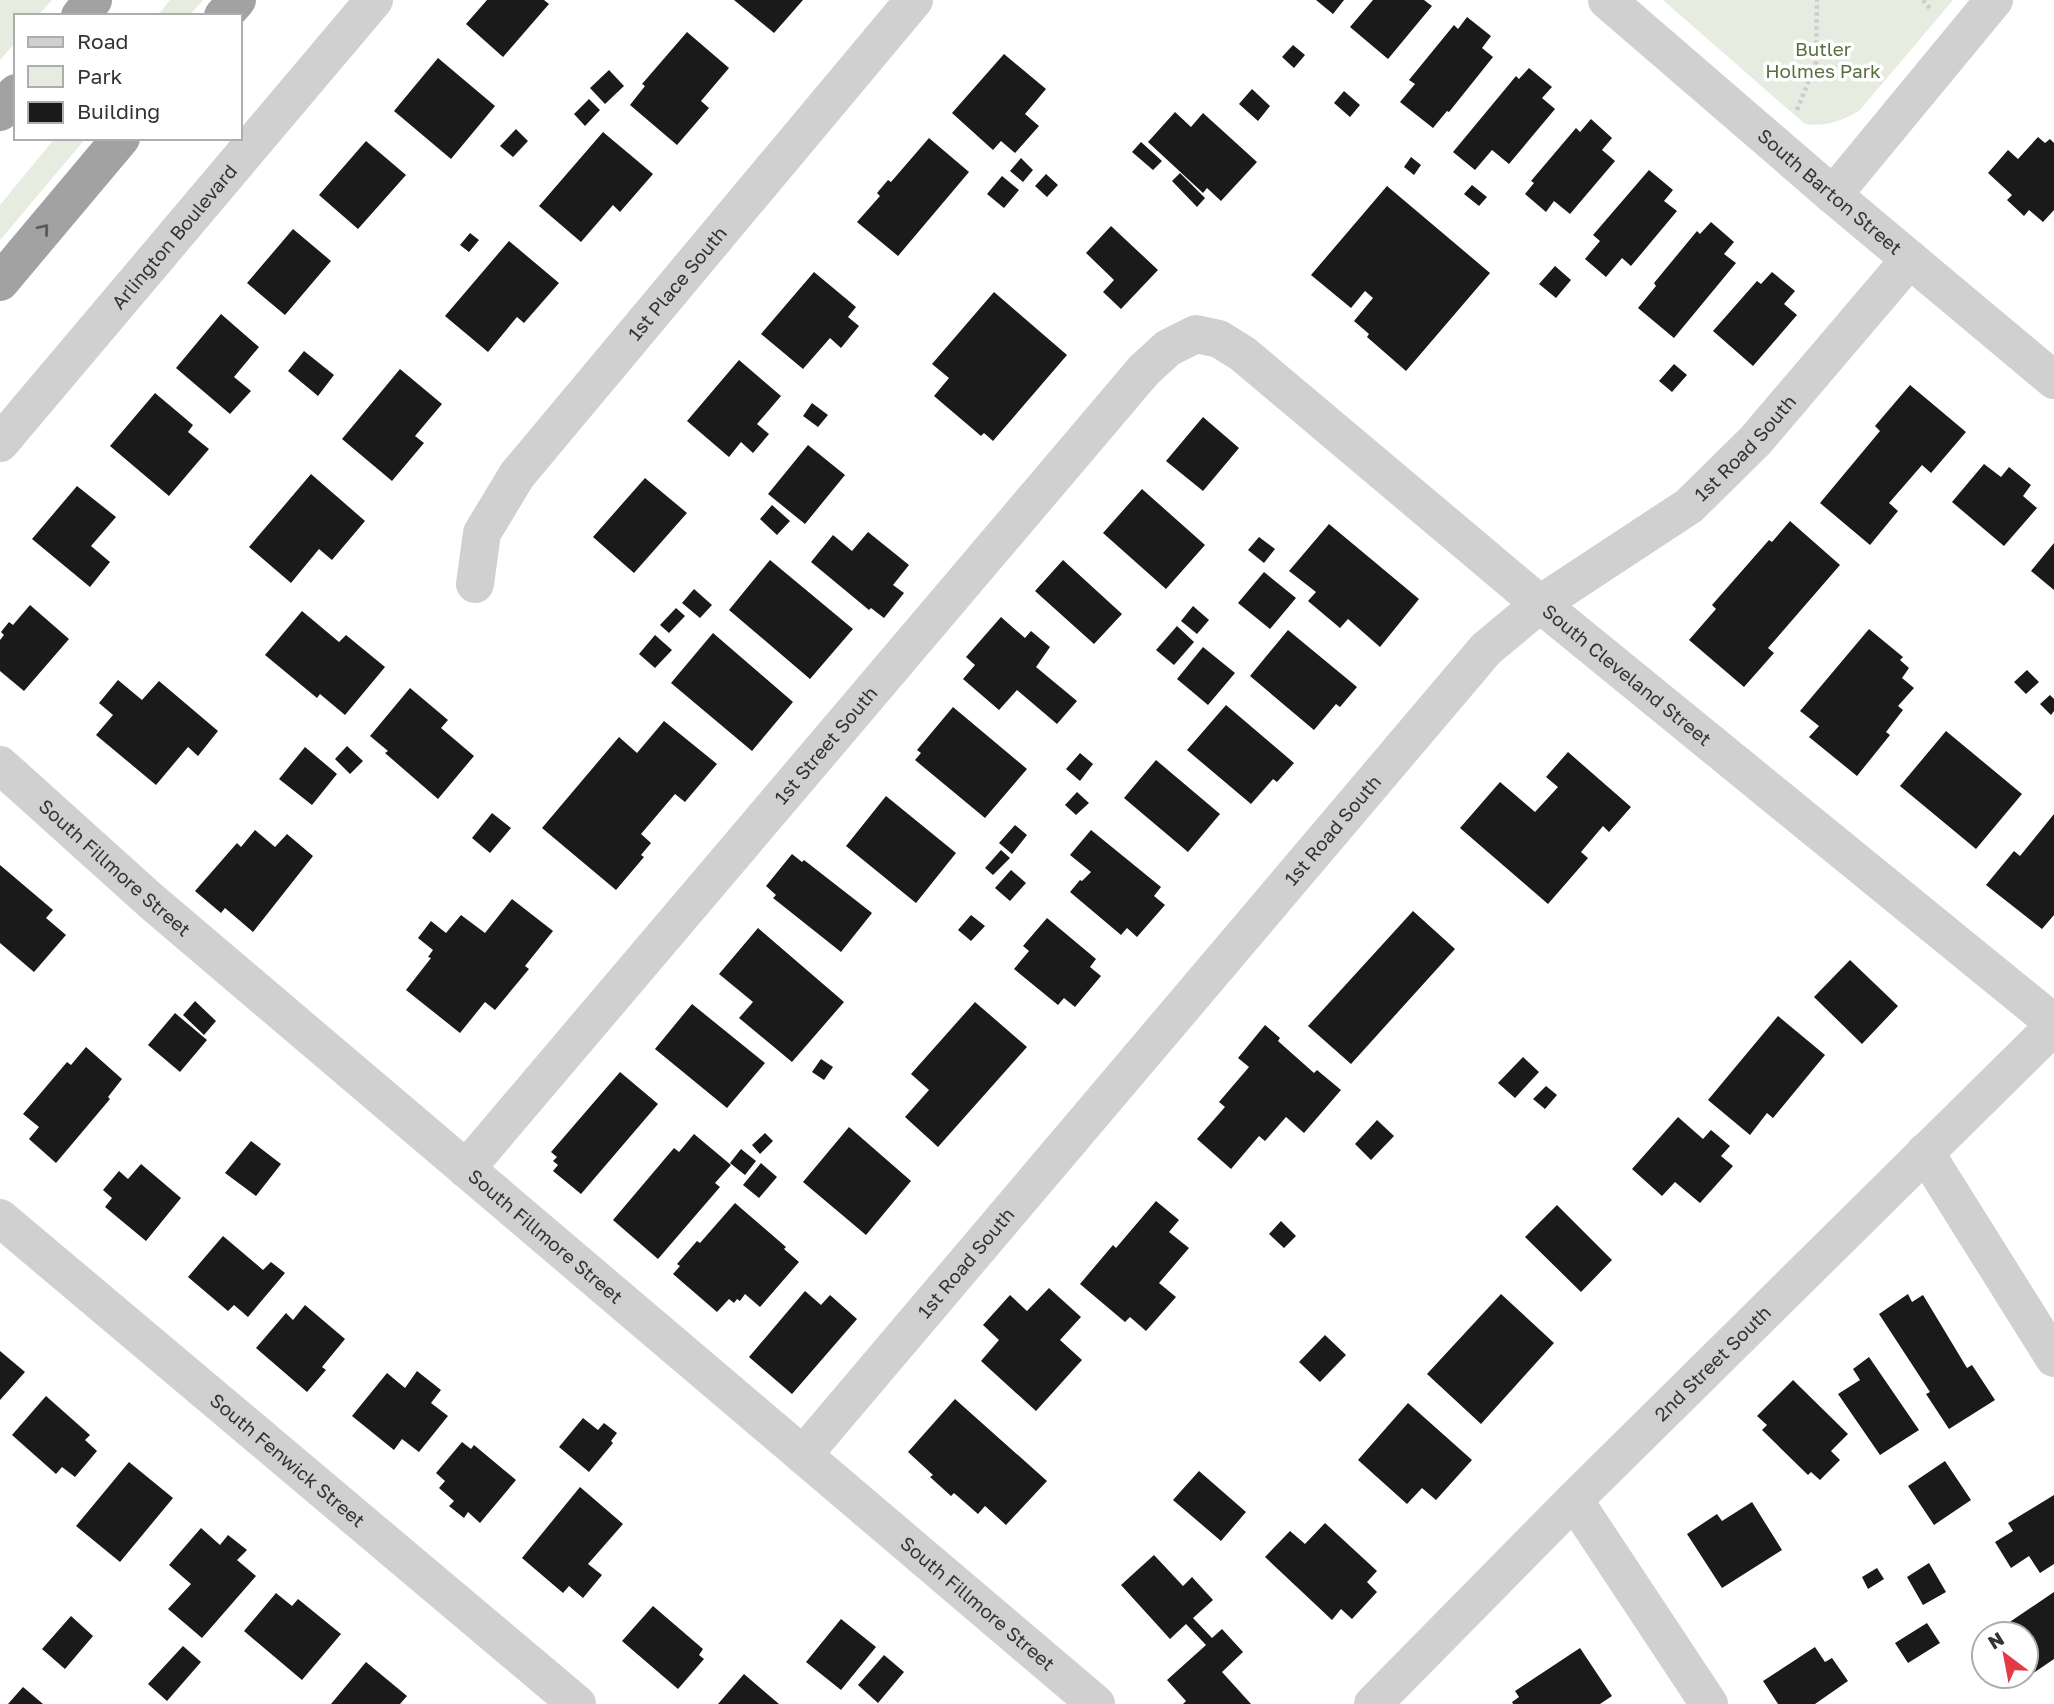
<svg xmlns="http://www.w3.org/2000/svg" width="2054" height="1704" font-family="'Golos Text',sans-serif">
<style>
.green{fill:#e6ecdf}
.building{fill:#1a1a1a}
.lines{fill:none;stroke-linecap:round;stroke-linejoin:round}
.path{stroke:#cdcdcd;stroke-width:4.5;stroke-dasharray:3.5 3.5;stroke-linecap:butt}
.minor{stroke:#d0d0d0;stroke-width:38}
.tertiary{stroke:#d0d0d0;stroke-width:38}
.trunk{stroke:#a2a2a2;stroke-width:38}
.oneway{stroke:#5a5a5a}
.labels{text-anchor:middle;stroke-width:7;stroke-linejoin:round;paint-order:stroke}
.park-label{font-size:19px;fill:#56703f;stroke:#fff}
.street-label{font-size:19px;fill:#333;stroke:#fff}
</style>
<rect width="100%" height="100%" fill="#fff"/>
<!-- green -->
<path class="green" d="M 0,0 L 52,0 L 38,16 L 16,16 L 16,42 L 0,60 Z
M 170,0 L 203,0 L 189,16 L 157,16 Z
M 1663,0 L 1953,0 L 1859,111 C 1841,121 1826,127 1805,124 Z
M 55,138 L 86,138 L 0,240 L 0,205 Z"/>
<!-- building -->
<path class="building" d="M 487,0 L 544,0 L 549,4 L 503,57 L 466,24 Z
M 734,0 L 803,0 L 774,33 Z
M 1316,0 L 1344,0 L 1333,14 Z
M 1373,0 L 1424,0 L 1432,6 L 1388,59 L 1350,27 Z
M 1467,17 L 1491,36 L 1482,48 L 1493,57 L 1449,112 L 1447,111 L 1433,128 L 1400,102 L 1415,84 L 1409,80 L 1454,25 L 1458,29 Z
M 687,32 L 729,68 L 701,101 L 709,108 L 677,145 L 630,105 L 645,86 L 642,84 Z
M 1293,45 L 1305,55 L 1294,68 L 1282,57 Z
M 1004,54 L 1046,89 L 1025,114 L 1039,126 L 1015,153 L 1001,141 L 993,150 L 952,113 Z
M 438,58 L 495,106 L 451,159 L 394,111 Z
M 1529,68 L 1552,87 L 1542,98 L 1555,109 L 1509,164 L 1492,150 L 1475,170 L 1453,152 L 1516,76 L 1519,79 Z
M 609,70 L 624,86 L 605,104 L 590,88 Z
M 1252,89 L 1270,106 L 1258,121 L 1239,104 Z
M 1344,91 L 1360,105 L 1350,117 L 1334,103 Z
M 589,99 L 600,110 L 585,126 L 574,114 Z
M 1175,112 L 1191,127 L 1203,113 L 1257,162 L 1221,201 L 1207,188 L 1203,193 L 1148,142 Z
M 1591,119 L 1612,138 L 1602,150 L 1615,161 L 1570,214 L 1554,201 L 1546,212 L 1525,194 L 1534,183 L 1531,181 L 1576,128 L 1580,132 Z
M 516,129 L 528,141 L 513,157 L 500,146 Z
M 603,132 L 653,174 L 620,212 L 613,205 L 581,242 L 539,206 Z
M 2038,137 L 2045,143 L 2050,139 L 2054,143 L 2054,210 L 2043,222 L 2029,210 L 2024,216 L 2007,200 L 2012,195 L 1988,173 L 2008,150 L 2018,159 Z
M 929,138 L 969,172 L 898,256 L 857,222 L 880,196 L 877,193 L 888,180 L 891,182 Z
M 366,141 L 406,175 L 358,229 L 319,195 Z
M 1141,142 L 1162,161 L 1153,170 L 1132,152 Z
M 1411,157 L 1421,165 L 1414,175 L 1404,167 Z
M 1021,158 L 1033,170 L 1023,182 L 1010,171 Z
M 1649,170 L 1673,190 L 1664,201 L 1677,211 L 1631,266 L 1622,258 L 1606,277 L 1585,259 L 1600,241 L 1593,235 Z
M 1180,173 L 1205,198 L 1197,207 L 1172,181 Z
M 1046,174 L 1058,185 L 1047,197 L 1035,186 Z
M 1002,176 L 1019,190 L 1004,208 L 987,194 Z
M 1472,185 L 1487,197 L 1479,206 L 1464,194 Z
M 1387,186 L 1490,273 L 1406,371 L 1367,337 L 1369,334 L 1354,321 L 1373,298 L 1365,291 L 1351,308 L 1311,275 Z
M 1711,222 L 1734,242 L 1724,254 L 1736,263 L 1674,338 L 1638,308 L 1656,286 L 1654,283 L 1697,231 L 1700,234 Z
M 1111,226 L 1158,270 L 1121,309 L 1103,292 L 1114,280 L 1086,253 Z
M 293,229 L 331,261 L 285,315 L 247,283 Z
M 470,233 L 479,240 L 469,252 L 460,245 Z
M 509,241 L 559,283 L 524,323 L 517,317 L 488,352 L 445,316 Z
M 1555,266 L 1571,280 L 1556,298 L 1539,284 Z
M 814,272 L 856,307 L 848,317 L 859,326 L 841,348 L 830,338 L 803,369 L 761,334 Z
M 1772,272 L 1795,291 L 1784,304 L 1797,315 L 1753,366 L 1713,331 L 1757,281 L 1761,284 Z
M 994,292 L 1067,355 L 993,441 L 984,433 L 981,436 L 934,396 L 949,378 L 932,364 Z
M 221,314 L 259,347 L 234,377 L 251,391 L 230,414 L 176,368 Z
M 304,351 L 334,375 L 318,396 L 288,371 Z
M 739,360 L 781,396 L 757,424 L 769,434 L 753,453 L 741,442 L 729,457 L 687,421 Z
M 1674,364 L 1687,375 L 1672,392 L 1659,381 Z
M 400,369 L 442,404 L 415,436 L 424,443 L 392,481 L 342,439 Z
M 1910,385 L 1966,432 L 1931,473 L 1922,465 L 1889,503 L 1898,511 L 1870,545 L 1820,503 L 1880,431 L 1875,426 Z
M 155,393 L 193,425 L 188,432 L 209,449 L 169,496 L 110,446 Z
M 812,403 L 828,415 L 818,427 L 803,416 Z
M 1203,417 L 1239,448 L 1203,491 L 1166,461 Z
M 808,445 L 845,475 L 805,524 L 768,494 Z
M 1984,464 L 2001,477 L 2009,467 L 2031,485 L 2023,496 L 2037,508 L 2004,546 L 1952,502 Z
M 311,474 L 365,521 L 332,560 L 319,549 L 291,583 L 249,547 Z
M 645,478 L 687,513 L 634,573 L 593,537 Z
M 77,486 L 116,517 L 91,546 L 110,562 L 90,587 L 32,539 Z
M 1142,489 L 1205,545 L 1166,589 L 1103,533 Z
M 772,505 L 790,521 L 777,535 L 760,519 Z
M 1790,521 L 1840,565 L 1768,648 L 1774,653 L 1744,687 L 1689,640 L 1716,609 L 1712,605 L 1769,540 L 1772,542 Z
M 1329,524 L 1419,599 L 1380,647 L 1348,619 L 1340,628 L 1308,601 L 1316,592 L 1289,571 Z
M 868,532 L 909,565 L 893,585 L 904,593 L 884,618 L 871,608 L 869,610 L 811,562 L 833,535 L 852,551 Z
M 1259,537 L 1275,549 L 1264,563 L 1248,550 Z
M 2054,543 L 2054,590 L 2031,571 Z
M 770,560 L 853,629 L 810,679 L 729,610 Z
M 1063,560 L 1122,614 L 1094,644 L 1035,591 Z
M 1264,572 L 1296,598 L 1270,629 L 1238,603 Z
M 694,589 L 712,605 L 700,618 L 682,603 Z
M 30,605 L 69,639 L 24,691 L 0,671 L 0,640 L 4,635 L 1,632 L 9,622 L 13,625 Z
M 1193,606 L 1209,620 L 1197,634 L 1181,621 Z
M 676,608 L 685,616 L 669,633 L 660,625 Z
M 302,611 L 339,642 L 346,635 L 385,667 L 345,715 L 320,694 L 317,698 L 265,655 Z
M 1001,617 L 1025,638 L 1031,631 L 1050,647 L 1036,667 L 1077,701 L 1057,724 L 1017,690 L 999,710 L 963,679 L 975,665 L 966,657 Z
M 1177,626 L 1194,642 L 1174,665 L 1156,650 Z
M 1869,629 L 1903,657 L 1900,660 L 1909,668 L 1902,678 L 1914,688 L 1898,706 L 1903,710 L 1886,732 L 1890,735 L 1857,776 L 1809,737 L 1819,726 L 1800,711 Z
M 1288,630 L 1357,687 L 1340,707 L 1336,704 L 1314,730 L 1250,676 Z
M 713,633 L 793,702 L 752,751 L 671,683 Z
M 655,635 L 672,650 L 655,668 L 639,654 Z
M 1203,647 L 1235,673 L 1208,705 L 1177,679 Z
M 2027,670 L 2039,682 L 2026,694 L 2014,682 Z
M 118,680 L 142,700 L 159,681 L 218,731 L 198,756 L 188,747 L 156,785 L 96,735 L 113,715 L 99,703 Z
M 410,688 L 448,720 L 441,728 L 474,756 L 438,799 L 385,753 L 388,751 L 370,736 Z
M 2050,695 L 2054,699 L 2054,711 L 2051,715 L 2040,704 Z
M 1226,705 L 1294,763 L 1277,782 L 1273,779 L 1251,804 L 1187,750 Z
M 953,707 L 1027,769 L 985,818 L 915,760 L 921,753 L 917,750 Z
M 664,721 L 717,764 L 685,802 L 675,794 L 641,834 L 651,843 L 641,855 L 644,857 L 616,890 L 542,828 L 619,737 L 637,753 Z
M 1946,731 L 2022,794 L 1976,849 L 1900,786 Z
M 347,746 L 363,761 L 350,774 L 335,759 Z
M 305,747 L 337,774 L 312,805 L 279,779 Z
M 1568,752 L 1631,807 L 1609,832 L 1603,826 L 1581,852 L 1588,858 L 1548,904 L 1460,828 L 1500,782 L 1535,812 L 1558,787 L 1546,777 Z
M 1080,753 L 1093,764 L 1080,781 L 1066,769 Z
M 1156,760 L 1220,814 L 1188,852 L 1124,798 Z
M 1077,792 L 1089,803 L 1076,815 L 1065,805 Z
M 886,796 L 956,853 L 916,903 L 846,846 Z
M 492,813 L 511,828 L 490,853 L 472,838 Z
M 2054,814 L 2054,915 L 2042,929 L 1986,885 L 2014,851 L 2020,856 Z
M 1015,825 L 1027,835 L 1012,854 L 999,843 Z
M 255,830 L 275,847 L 287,834 L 313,856 L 253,932 L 225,908 L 221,913 L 195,891 L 237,843 L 241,847 Z
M 1091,830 L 1161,887 L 1154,896 L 1165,905 L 1137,937 L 1127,928 L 1121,935 L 1070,892 L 1080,880 L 1082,881 L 1091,872 L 1070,855 Z
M 1001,850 L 1010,858 L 993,875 L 985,868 Z
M 792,854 L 802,862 L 804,860 L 872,913 L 841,952 L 773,898 L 776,895 L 766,886 Z
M 0,865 L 53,910 L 46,918 L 66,935 L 34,972 L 0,943 Z
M 1011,870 L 1026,883 L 1010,901 L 995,888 Z
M 512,899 L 553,931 L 525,966 L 529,969 L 495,1010 L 485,1002 L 460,1033 L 406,990 L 431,958 L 428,957 L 433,950 L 418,938 L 431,921 L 446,933 L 461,915 L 485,933 Z
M 1413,911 L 1455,949 L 1351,1064 L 1308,1026 Z
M 971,915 L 985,926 L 971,941 L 958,930 Z
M 1047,918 L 1096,959 L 1090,967 L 1101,976 L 1075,1007 L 1064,998 L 1058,1005 L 1014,969 L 1029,951 L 1023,946 Z
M 758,928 L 844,1002 L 792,1062 L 739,1018 L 753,1002 L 719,974 Z
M 1850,960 L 1898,1006 L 1862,1044 L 1814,997 Z
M 195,1001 L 216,1021 L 204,1035 L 183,1015 Z
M 975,1002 L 1027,1047 L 938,1147 L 905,1117 L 929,1090 L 911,1074 Z
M 692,1004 L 765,1063 L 727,1108 L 655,1049 Z
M 175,1013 L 207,1040 L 180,1072 L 148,1045 Z
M 1778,1016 L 1825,1055 L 1773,1118 L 1767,1113 L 1750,1135 L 1708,1100 Z
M 1265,1025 L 1280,1038 L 1278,1041 L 1314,1073 L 1317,1070 L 1341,1090 L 1304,1133 L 1286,1117 L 1265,1141 L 1259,1136 L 1231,1169 L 1197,1139 L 1225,1107 L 1219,1102 L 1249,1067 L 1238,1058 Z
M 86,1047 L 122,1079 L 108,1097 L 110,1099 L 56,1163 L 29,1139 L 39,1127 L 23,1114 L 67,1062 L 71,1065 Z
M 1523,1057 L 1539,1072 L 1515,1098 L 1498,1083 Z
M 821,1059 L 833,1067 L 824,1080 L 812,1072 Z
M 620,1072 L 658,1104 L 581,1194 L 553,1171 L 558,1165 L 553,1161 L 557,1157 L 551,1152 Z
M 1546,1086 L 1557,1095 L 1545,1109 L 1533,1099 Z
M 1678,1117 L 1703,1139 L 1711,1130 L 1730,1146 L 1721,1156 L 1733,1166 L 1700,1203 L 1675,1182 L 1662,1196 L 1632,1169 Z
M 1377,1120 L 1394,1136 L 1371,1160 L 1355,1144 Z
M 849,1127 L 911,1181 L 866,1235 L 803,1182 Z
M 765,1133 L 773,1141 L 760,1154 L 752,1145 Z
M 694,1134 L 731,1165 L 715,1183 L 720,1187 L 658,1259 L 613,1220 L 674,1148 L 679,1152 Z
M 251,1141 L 281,1164 L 256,1196 L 225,1173 Z
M 741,1149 L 756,1161 L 745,1175 L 730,1163 Z
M 761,1163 L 777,1177 L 759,1198 L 743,1185 Z
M 141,1164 L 181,1198 L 146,1241 L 105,1207 L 112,1198 L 103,1190 L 119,1171 L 128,1179 Z
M 1156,1201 L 1179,1220 L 1169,1232 L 1189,1248 L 1159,1283 L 1176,1297 L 1146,1331 L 1130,1317 L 1125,1322 L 1080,1284 L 1113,1245 L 1116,1248 Z
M 735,1203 L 786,1247 L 784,1249 L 799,1262 L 760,1307 L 745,1294 L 740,1301 L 737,1299 L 734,1303 L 729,1299 L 717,1312 L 673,1274 L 680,1266 L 677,1264 L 697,1241 L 700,1243 Z
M 1557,1205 L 1612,1260 L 1581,1292 L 1525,1237 Z
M 1281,1221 L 1296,1236 L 1284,1248 L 1269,1234 Z
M 223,1236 L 263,1270 L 271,1262 L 285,1273 L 248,1317 L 234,1305 L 228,1311 L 188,1277 Z
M 1049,1288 L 1081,1317 L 1060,1340 L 1082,1360 L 1036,1411 L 981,1361 L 999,1340 L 983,1325 L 1010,1295 L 1027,1311 Z
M 805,1291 L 821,1305 L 830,1295 L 857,1319 L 792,1394 L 749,1357 Z
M 1501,1294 L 1554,1343 L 1481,1424 L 1427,1374 Z
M 1908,1294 L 1912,1302 L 1923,1295 L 1967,1368 L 1972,1365 L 1995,1400 L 1949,1429 L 1926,1394 L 1930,1392 L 1879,1314 Z
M 305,1305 L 345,1339 L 322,1367 L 326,1370 L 307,1392 L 256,1348 L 286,1313 L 293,1320 Z
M 1325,1335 L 1346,1355 L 1320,1382 L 1299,1362 Z
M 0,1351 L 25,1372 L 0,1400 Z
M 1869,1357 L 1919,1430 L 1880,1455 L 1838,1394 L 1860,1380 L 1853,1369 Z
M 417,1371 L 441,1390 L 431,1403 L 448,1416 L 419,1452 L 402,1439 L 394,1450 L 352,1416 L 387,1373 L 405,1388 Z
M 1793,1380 L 1848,1434 L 1831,1451 L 1840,1460 L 1820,1480 L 1811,1472 L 1808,1475 L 1762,1430 L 1767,1425 L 1757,1416 Z
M 46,1396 L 90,1435 L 85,1440 L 97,1451 L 75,1477 L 62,1467 L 56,1474 L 12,1435 Z
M 955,1399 L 1047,1481 L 1006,1525 L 985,1506 L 978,1514 L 954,1493 L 951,1496 L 930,1477 L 933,1475 L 908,1452 Z
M 1408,1403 L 1472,1460 L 1436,1500 L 1422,1488 L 1407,1504 L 1358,1460 Z
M 583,1418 L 598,1430 L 604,1423 L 617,1433 L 611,1441 L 613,1443 L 589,1472 L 559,1447 Z
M 462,1442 L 471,1449 L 474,1445 L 516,1480 L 480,1523 L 468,1512 L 464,1518 L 449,1506 L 454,1501 L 439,1488 L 445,1481 L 436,1473 Z
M 1945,1461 L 1971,1500 L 1934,1525 L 1908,1486 Z
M 129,1462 L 173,1498 L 120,1562 L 76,1526 Z
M 1199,1471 L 1246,1512 L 1221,1541 L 1173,1500 Z
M 580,1487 L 623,1524 L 588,1564 L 602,1575 L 583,1598 L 569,1586 L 563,1593 L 522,1558 Z
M 2054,1495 L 2054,1564 L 2040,1573 L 2029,1556 L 2011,1568 L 1995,1542 L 2013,1531 L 2008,1523 Z
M 1752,1502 L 1782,1550 L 1722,1588 L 1687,1534 L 1717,1514 L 1722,1521 Z
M 1325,1523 L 1377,1571 L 1367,1582 L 1377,1592 L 1352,1619 L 1341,1609 L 1332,1620 L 1265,1557 L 1290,1531 L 1305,1544 Z
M 201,1528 L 220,1545 L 228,1535 L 247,1550 L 237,1560 L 256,1576 L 202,1638 L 168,1609 L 191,1584 L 169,1565 Z
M 1154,1555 L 1183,1586 L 1192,1577 L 1213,1600 L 1193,1618 L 1212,1638 L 1222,1629 L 1243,1652 L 1222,1672 L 1251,1704 L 1183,1704 L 1186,1701 L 1167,1680 L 1206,1645 L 1186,1624 L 1170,1639 L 1121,1585 Z
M 1929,1563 L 1946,1592 L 1923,1605 L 1907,1577 Z
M 1877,1568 L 1884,1579 L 1868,1589 L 1862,1577 Z
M 2054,1592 L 2054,1659 L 2026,1678 L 2026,1634 L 1992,1634 Z
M 276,1593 L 292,1606 L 298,1599 L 341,1634 L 302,1680 L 244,1631 Z
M 653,1606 L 703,1649 L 699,1655 L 704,1659 L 678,1689 L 622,1641 Z
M 71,1616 L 93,1636 L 65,1669 L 42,1649 Z
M 841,1619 L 876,1647 L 841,1690 L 806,1662 Z
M 1927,1623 L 1940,1643 L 1908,1663 L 1895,1643 Z
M 183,1646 L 201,1662 L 167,1701 L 148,1684 Z
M 1815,1647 L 1825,1662 L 1832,1658 L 1848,1681 L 1815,1704 L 1778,1704 L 1763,1681 Z
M 1580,1648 L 1612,1696 L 1600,1704 L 1513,1704 L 1512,1702 L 1519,1697 L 1515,1691 Z
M 884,1655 L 904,1672 L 878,1703 L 858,1685 Z
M 366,1662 L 407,1696 L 400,1704 L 331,1704 Z
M 744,1674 L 779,1704 L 718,1704 Z
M 23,1687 L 43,1704 L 8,1704 Z"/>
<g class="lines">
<!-- path -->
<path class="path" d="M 1923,0 L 1931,10
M 1797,110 L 1816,63 L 1817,0"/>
<!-- minor -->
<g class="minor">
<path id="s1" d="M 1607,0 L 1833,195 L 2054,380"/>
<path d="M 1833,195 L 1994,0"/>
<path id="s2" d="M 0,443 L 374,0"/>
<path id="s3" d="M 475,584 L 482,533 L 517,475 L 914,0"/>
<path d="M 1925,1152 L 2054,1358"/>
<path id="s4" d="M 466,1169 L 1144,370 L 1168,348 L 1196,334 L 1219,339 L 1243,354 L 1540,604 L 2054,1023"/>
<path id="s5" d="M 0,1218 L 577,1704"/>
<path id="s6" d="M 803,1455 L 1486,649 L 1540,604 L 1689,506 L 1755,441 L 1910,259"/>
<path d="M 1574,1500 L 1709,1704"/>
</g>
<!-- tertiary -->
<g class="tertiary">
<path id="s7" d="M 0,765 L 151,901 L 1096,1704"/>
<path id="s8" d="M 1373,1704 L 1574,1500 L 2054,1026"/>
</g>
<!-- trunk -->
<path class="trunk" d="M 80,16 L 93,0
M 223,16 L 237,0
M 0,112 L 16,93
M 0,282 L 121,138"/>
</g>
<!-- one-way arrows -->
<defs><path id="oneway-chevron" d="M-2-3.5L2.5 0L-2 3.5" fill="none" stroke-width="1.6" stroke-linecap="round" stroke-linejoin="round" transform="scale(1.75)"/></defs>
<use class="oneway" href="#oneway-chevron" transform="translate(44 229) rotate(-50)"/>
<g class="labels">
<!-- park labels -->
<g class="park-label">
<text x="1823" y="56">Butler<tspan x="1823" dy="22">Holmes Park</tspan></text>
</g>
<!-- street labels -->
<g class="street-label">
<text dy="7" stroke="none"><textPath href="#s1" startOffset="294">South Barton Street</textPath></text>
<text dy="7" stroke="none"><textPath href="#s2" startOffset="270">Arlington Boulevard</textPath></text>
<text dy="7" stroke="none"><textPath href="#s3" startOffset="369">1st Place South</textPath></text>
<text dy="7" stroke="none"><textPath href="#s6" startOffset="1386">1st Road South</textPath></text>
<text dy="7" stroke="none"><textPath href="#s4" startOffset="1664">South Cleveland Street</textPath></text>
<text dy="7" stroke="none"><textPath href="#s4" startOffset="556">1st Street South</textPath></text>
<text dy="7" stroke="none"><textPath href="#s6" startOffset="819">1st Road South</textPath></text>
<text dy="7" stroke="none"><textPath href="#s7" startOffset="154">South Fillmore Street</textPath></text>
<text dy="7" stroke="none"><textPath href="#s7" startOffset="721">South Fillmore Street</textPath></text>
<text dy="7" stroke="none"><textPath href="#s6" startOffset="252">1st Road South</textPath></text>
<text dy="7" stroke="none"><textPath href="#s8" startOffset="481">2nd Street South</textPath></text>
<text dy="7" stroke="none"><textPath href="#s5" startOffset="376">South Fenwick Street</textPath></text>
<text dy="7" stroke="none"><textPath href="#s7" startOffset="1288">South Fillmore Street</textPath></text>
</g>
</g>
<!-- legend -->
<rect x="14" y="14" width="228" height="126" fill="#ffffff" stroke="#adadad" stroke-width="2"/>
<rect x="28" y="37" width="35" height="10" fill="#d0d0d0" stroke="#adadad" stroke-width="2"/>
<text x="77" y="49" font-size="21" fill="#333333">Road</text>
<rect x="28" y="66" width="35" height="21" fill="#e6ecdf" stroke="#adadad" stroke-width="2"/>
<text x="77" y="84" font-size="21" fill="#333333">Park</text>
<rect x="28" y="102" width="35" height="21" fill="#1a1a1a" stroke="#adadad" stroke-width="2"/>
<text x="77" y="119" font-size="21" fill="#333333">Building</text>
<!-- north arrow -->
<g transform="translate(2005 1655) rotate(328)"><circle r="33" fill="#ffffff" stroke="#adadad" stroke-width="2"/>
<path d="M0-5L12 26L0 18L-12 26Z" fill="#e63946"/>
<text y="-10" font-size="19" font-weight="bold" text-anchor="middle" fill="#333333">N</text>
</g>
</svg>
